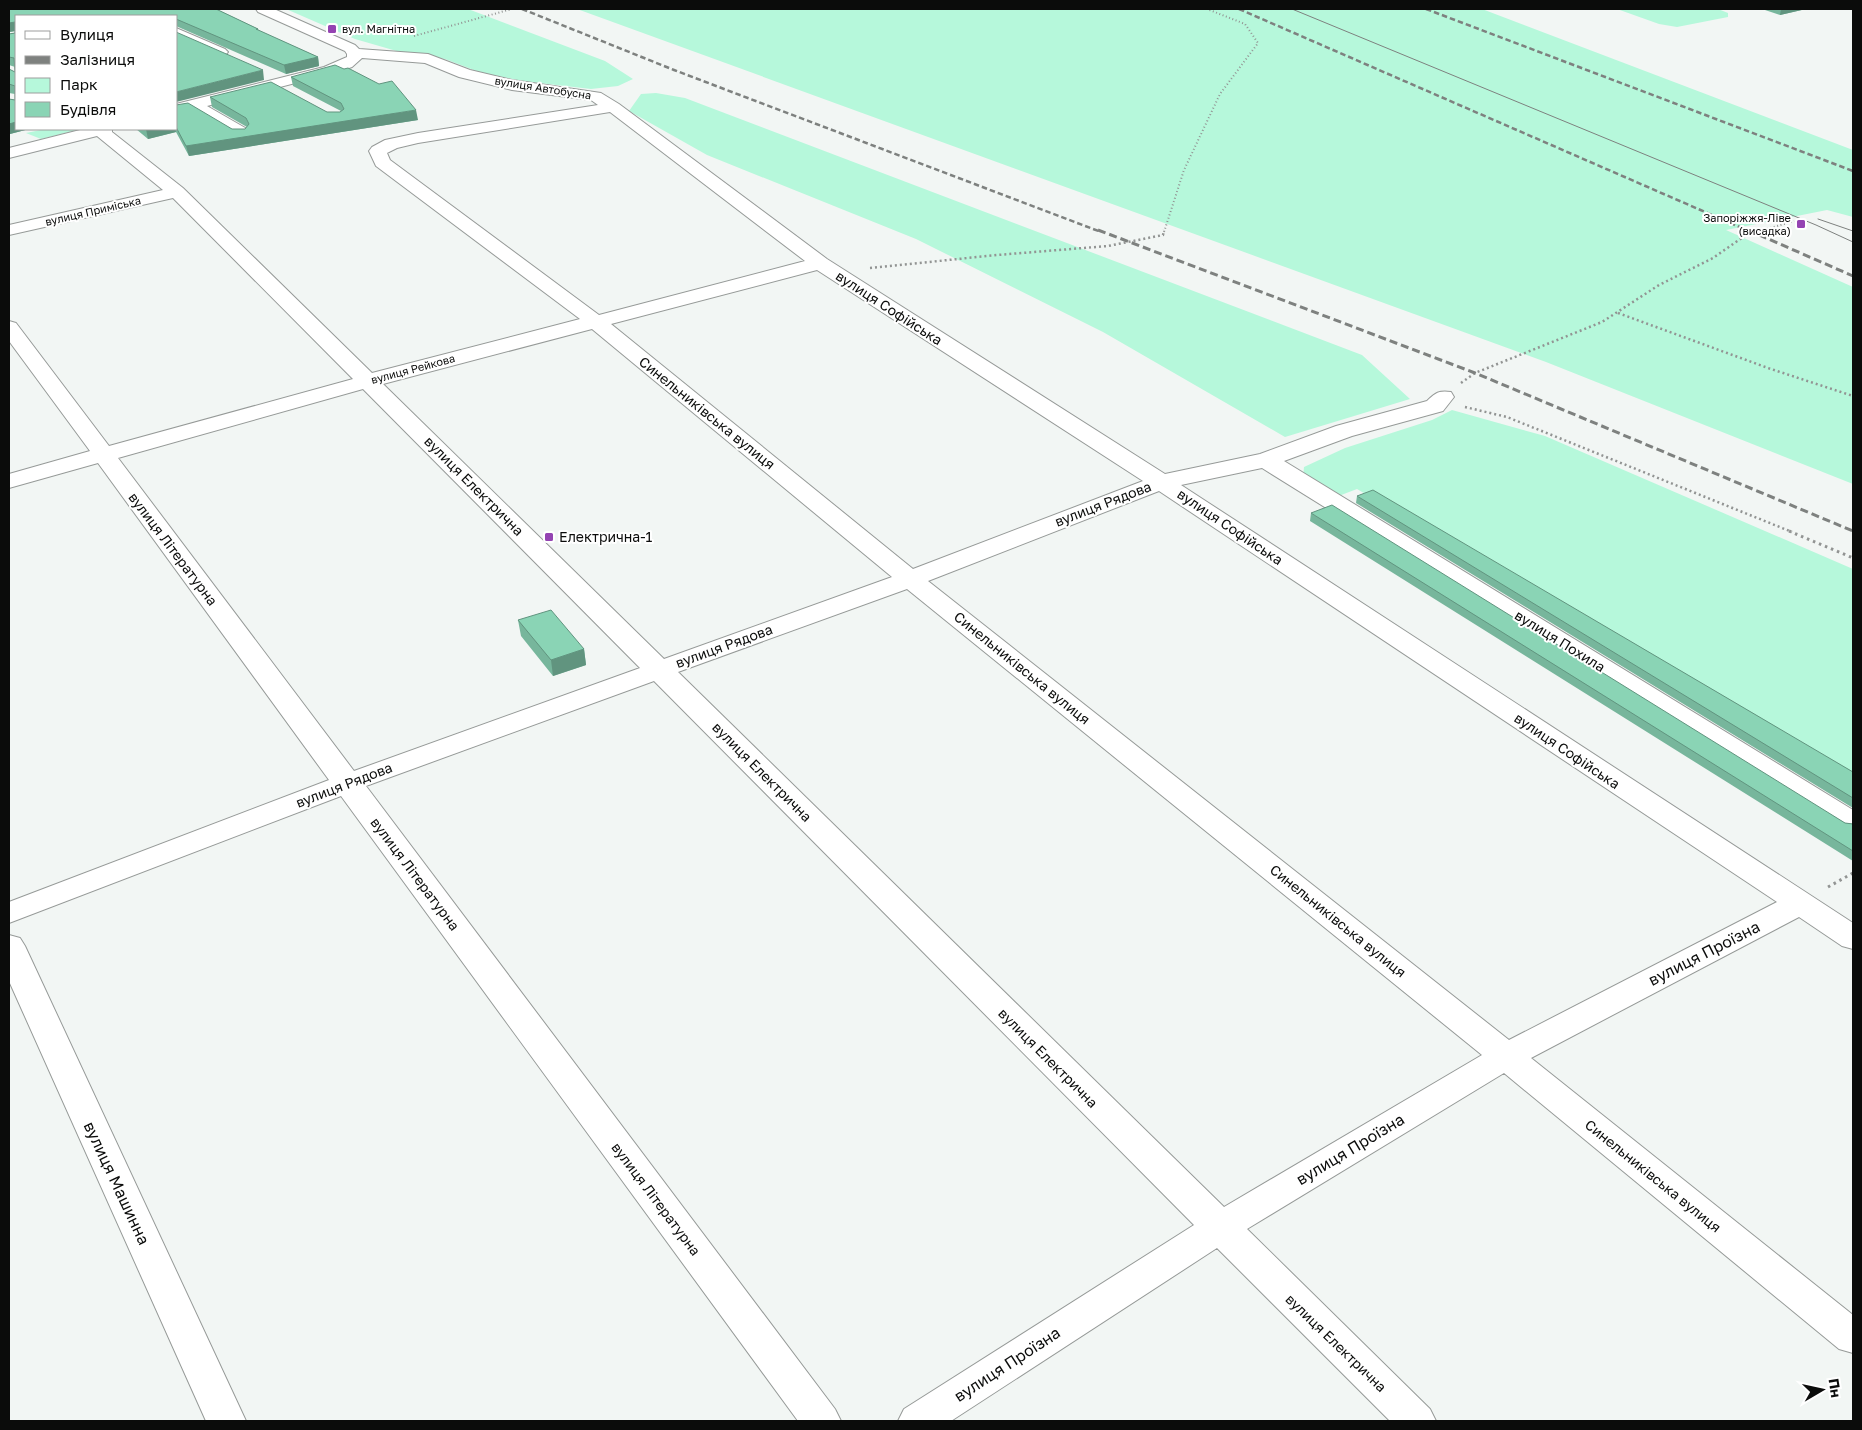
<svg xmlns="http://www.w3.org/2000/svg" width="1862" height="1430" font-family="'Golos Text',sans-serif">
<style>
.green{fill:#b6f8db}
.lines{fill:none;stroke-linecap:round;stroke-linejoin:round}
.minor-casing{stroke:#969a98;stroke-width:2}
.path-far2{stroke:#929493;stroke-width:2;stroke-dasharray:1 2.5;stroke-linecap:butt}
.path-far1{stroke:#929493;stroke-width:2.5;stroke-dasharray:2 3;stroke-linecap:butt}
.path{stroke:#929493;stroke-width:3;stroke-dasharray:2.5 4;stroke-linecap:butt}
.minor{fill:#fff;fill-rule:evenodd}
.tram{stroke:#7e817f;stroke-width:1}
.rail-far1{stroke:#7e817f;stroke-width:2.5;stroke-dasharray:5.5 3;stroke-linecap:butt}
.rail{stroke:#7e817f;stroke-width:3;stroke-dasharray:8 4;stroke-linecap:butt}
.wall{fill:#77b69c}
.shaded-wall{fill:#61947f}
.building{fill:#8ad4b5;stroke:#61947f}
.poi-dot{fill:#9443b2;stroke:#fff;stroke-width:2}
.labels{text-anchor:middle;stroke-width:4;stroke-linejoin:round;paint-order:stroke}
.far-poi-label{font-size:11px;fill:#0b0c0b;stroke:#fff;text-anchor:start}
.far-street-label{font-size:11px;fill:#0b0c0b;stroke:#fff}
.street-label{font-size:14px;fill:#0b0c0b;stroke:#fff}
.poi-label{font-size:14px;fill:#0b0c0b;stroke:#fff;text-anchor:start}
.near-street-label{font-size:16px;fill:#0b0c0b;stroke:#fff}
</style>
<rect width="100%" height="100%" fill="#f2f6f4"/>
<!-- green -->
<path class="green" d="M 286,9 L 468,9 L 605,61 L 633,79 L 618,86 L 591,89 L 522,81 L 479,72 L 445,59 L 400,52 L 355,39 Z
M 577,9 L 1482,9 L 1853,150 L 1853,217 L 1827,210 L 1726,230 L 1853,287 L 1853,484 L 1546,362 Z
M 1617,9 L 1718,9 L 1728,13 L 1728,17 L 1677,27 L 1659,24 Z
M 656,93 L 685,98 L 1362,355 L 1410,399 L 1285,437 L 1103,332 L 916,239 L 707,155 L 629,111 L 641,94 Z
M 46,129 L 81,129 L 41,139 L 26,133 Z
M 1452,410 L 1545,436 L 1853,569 L 1853,782 L 1357,489 L 1336,497 L 1303,478 L 1304,467 L 1345,448 L 1432,420 Z"/>
<g class="lines">
<!-- minor casing -->
<g class="minor-casing">
<path id="minor" d="M 256,9 L 274,9 L 355,45 L 359,49 L 428,54 L 470,70 L 512,80 L 601,93 L 619,104 L 827,259 L 1165,474 L 1260,454 L 1336,426 L 1427,401 C 1435,393 1439,390 1451,392 L 1454,397 L 1443,411 L 1352,436 L 1284,461 L 1853,810 L 1853,832 L 1843,830 L 1262,468 L 1181,485 L 1853,923 L 1853,949 L 1842,946 L 1799,917 L 1531,1058 L 1853,1315 L 1853,1353 L 1839,1349 L 1504,1073 L 1247,1229 L 1430,1409 L 1436,1421 L 1390,1421 L 1217,1248 L 951,1421 L 898,1421 L 904,1409 L 1194,1225 L 654,681 L 366,786 L 835,1409 L 841,1421 L 798,1421 L 341,796 L 9,923 L 9,902 L 329,780 L 98,463 L 9,488 L 9,474 L 90,451 L 9,341 L 9,321 L 16,323 L 109,446 L 353,379 L 173,198 L 9,235 L 9,225 L 163,190 L 97,136 L 9,158 L 9,148 L 84,129 L 112,129 L 112,132 L 183,188 L 372,373 L 580,319 L 376,166 L 369,151 L 372,147 L 385,140 L 418,133 L 598,105 L 591,100 L 512,90 L 459,77 L 425,63 L 362,58 L 352,67 L 334,73 L 207,106 L 247,129 L 249,133 L 247,137 L 235,137 L 190,110 L 176,114 L 176,104 L 324,67 L 347,57 L 347,54 L 345,51 L 258,12 ZM 610,112 L 805,261 L 599,315 L 390,160 L 387,153 L 397,148 L 418,143 ZM 817,270 L 1143,481 L 913,569 L 611,324 ZM 592,329 L 892,577 L 664,659 L 383,384 ZM 363,389 L 640,668 L 354,771 L 118,458 ZM 1159,491 L 1777,902 L 1509,1040 L 928,581 ZM 907,589 L 1482,1055 L 1224,1207 L 678,672 Z
M 176,28 L 225,49 L 228,52 L 225,55 L 215,55 L 176,38 Z
M 9,935 L 20,938 L 25,946 L 246,1421 L 206,1421 L 9,981 Z"/>
</g>
<!-- path-far2 -->
<path class="path-far2" d="M 414,36 L 512,9
M 1164,232 L 1184,170 L 1220,94 L 1258,43 L 1245,24 L 1207,9
M 1757,232 L 1794,221"/>
<!-- path-far1 -->
<path class="path-far1" d="M 870,268 L 997,255 L 1108,246 L 1163,235 L 1164,230
M 1618,313 L 1768,368 L 1853,396
M 1461,383 L 1475,373 L 1602,322 L 1659,285 L 1713,258 L 1746,235 L 1762,230
M 1465,407 L 1507,417 L 1792,532"/>
<!-- path -->
<path class="path" d="M 1789,531 L 1853,558
M 1828,887 L 1853,873"/>
<!-- minor -->
<use href="#minor" class="minor"/>
<!-- tram -->
<path class="tram" d="M 1292,9 L 1816,225 L 1853,242
M 1818,219 L 1853,231"/>
<!-- rail-far1 -->
<path class="rail-far1" d="M 522,9 L 674,70 L 1101,232
M 1239,9 L 1751,232
M 1426,9 L 1853,171"/>
<!-- rail -->
<path class="rail" d="M 1098,230 L 1475,373 L 1853,531
M 1748,230 L 1853,276"/>
</g>
<!-- wall -->
<path class="wall" d="M 9,9 L 216,9 L 258,29 L 259,31 L 318,57 L 319,66 L 286,74 L 176,26 L 176,16 L 16,16 L 16,129 L 29,129 L 10,134 L 9,133 L 9,99 L 15,100 L 15,94 L 9,93 L 9,69 L 15,72 L 15,67 L 9,65 L 9,34 L 15,33 L 15,31 L 9,32 Z
M 1762,9 L 1806,9 L 1780,15 Z
M 291,77 L 418,120 L 189,156 L 176,132 L 148,139 L 136,129 L 176,129 L 176,105 L 232,129 L 245,129 L 247,127 L 212,107 L 210,97 L 327,112 L 340,112 L 341,111 L 293,86 Z
M 1357,496 L 1853,772 L 1853,808 L 1356,503 Z
M 1311,513 L 1845,823 L 1853,824 L 1853,861 L 1310,521 Z
M 518,620 L 584,649 L 586,665 L 553,676 L 521,636 Z"/>
<!-- shaded-wall -->
<path class="shaded-wall" d="M 1781,9 L 1806,9 L 1780,15 Z
M 15,22 L 16,31 L 9,32 L 9,23 Z
M 318,57 L 319,66 L 286,74 L 284,65 Z
M 263,70 L 264,80 L 176,102 L 176,92 Z
M 416,110 L 418,120 L 189,156 L 186,146 Z
M 16,122 L 16,129 L 29,129 L 10,134 L 9,129 L 9,124 Z
M 146,129 L 175,129 L 176,132 L 148,139 Z
M 584,649 L 586,665 L 553,676 L 551,660 Z"/>
<!-- building -->
<path class="building" d="M 9,9 L 216,9 L 258,29 L 256,29 L 318,57 L 284,65 L 176,19 L 176,16 L 16,16 L 16,122 L 9,124 L 9,99 L 15,100 L 15,86 L 9,84 L 9,69 L 15,72 L 14,58 L 9,57 L 9,34 L 15,33 L 15,22 L 9,23 Z
M 176,32 L 263,70 L 176,92 Z
M 335,65 L 344,69 L 348,68 L 379,84 L 392,81 L 416,110 L 186,146 L 176,127 L 176,105 L 188,103 L 232,129 L 245,129 L 249,124 L 246,118 L 210,97 L 271,82 L 327,112 L 340,112 L 344,109 L 341,103 L 291,77 Z
M 1373,490 L 1853,772 L 1853,798 L 1357,496 Z
M 1332,505 L 1845,823 L 1853,824 L 1853,851 L 1311,513 Z
M 551,610 L 584,649 L 551,660 L 518,620 Z"/>
<!-- markers -->
<g class="poi-dot">
<rect x="327" y="24" width="10" height="10" rx="2.5"/>
<rect x="1796" y="219" width="10" height="10" rx="2.5"/>
<rect x="544" y="532" width="10" height="10" rx="2.5"/>
</g>
<g class="labels">
<!-- far-poi labels -->
<g class="far-poi-label">
<text x="342" y="33">вул. Магнітна</text>
<text x="1791" y="222" text-anchor="end">Запоріжжя-Ліве<tspan x="1791" dy="13">(висадка)</tspan></text>
</g>
<!-- far-street labels -->
<g class="far-street-label">
<text transform="translate(543 88) rotate(9)" y="4">вулиця Автобусна</text>
<text transform="translate(93 211) rotate(-13)" y="4">вулиця Приміська</text>
<text transform="translate(413 369) rotate(-15)" y="4">вулиця Рейкова</text>
</g>
<!-- street labels -->
<g class="street-label">
<text transform="translate(889 308) rotate(33)" y="5">вулиця Софійська</text>
<text transform="translate(707 413) rotate(39)" y="5">Синельниківська вулиця</text>
<text transform="translate(474 486) rotate(45)" y="5">вулиця Електрична</text>
<text transform="translate(1103 504) rotate(-21)" y="5">вулиця Рядова</text>
<text transform="translate(1230 527) rotate(34)" y="5">вулиця Софійська</text>
<text transform="translate(173 549) rotate(53)" y="5">вулиця Літературна</text>
<text transform="translate(1560 641) rotate(32)" y="5">вулиця Похила</text>
<text transform="translate(724 646) rotate(-20)" y="5">вулиця Рядова</text>
<text transform="translate(1022 668) rotate(39)" y="5">Синельниківська вулиця</text>
<text transform="translate(1567 751) rotate(34)" y="5">вулиця Софійська</text>
<text transform="translate(762 772) rotate(45)" y="5">вулиця Електрична</text>
<text transform="translate(344 785) rotate(-21)" y="5">вулиця Рядова</text>
<text transform="translate(415 874) rotate(53)" y="5">вулиця Літературна</text>
<text transform="translate(1338 921) rotate(39)" y="5">Синельниківська вулиця</text>
<text transform="translate(1048 1058) rotate(45)" y="5">вулиця Електрична</text>
<text transform="translate(1653 1176) rotate(39)" y="5">Синельниківська вулиця</text>
<text transform="translate(656 1199) rotate(53)" y="5">вулиця Літературна</text>
<text transform="translate(1336 1343) rotate(44)" y="5">вулиця Електрична</text>
</g>
<!-- poi labels -->
<g class="poi-label">
<text x="559" y="542">Електрична-1</text>
</g>
<!-- near-street labels -->
<g class="near-street-label">
<text transform="translate(1704 953) rotate(-27)" y="6">вулиця Проїзна</text>
<text transform="translate(1350 1149) rotate(-31)" y="6">вулиця Проїзна</text>
<text transform="translate(117 1183) rotate(65)" y="6">вулиця Машинна</text>
<text transform="translate(1007 1364) rotate(-33)" y="6">вулиця Проїзна</text>
</g>
</g>
<!-- border -->
<rect width="1862" height="1430" fill="none" stroke="#0b0c0b" stroke-width="20"/>
<!-- legend -->
<rect x="15" y="15" width="162" height="115" fill="#ffffff" stroke="#9d9e9d"/>
<rect x="25" y="31" width="25" height="8" fill="#ffffff" stroke="#9d9e9d"/>
<text x="60" y="40" font-size="15" fill="#0b0c0b">Вулиця</text>
<rect x="25" y="56" width="25" height="8" fill="#7e817f" stroke="#9d9e9d"/>
<text x="60" y="65" font-size="15" fill="#0b0c0b">Залізниця</text>
<rect x="25" y="78" width="25" height="15" fill="#b6f8db" stroke="#9d9e9d"/>
<text x="60" y="90" font-size="15" fill="#0b0c0b">Парк</text>
<rect x="25" y="102" width="25" height="15" fill="#8ad4b5" stroke="#9d9e9d"/>
<text x="60" y="115" font-size="15" fill="#0b0c0b">Будівля</text>
<!-- north arrow -->
<g transform="translate(1822 1390) rotate(81)" stroke="#ffffff" stroke-width="4" paint-order="stroke">
<path d="M0-4L9 19L0 12L-9 19Z" fill="#0b0c0b"/>
<text y="-8" font-size="14" font-weight="bold" text-anchor="middle" fill="#0b0c0b">Пн</text>
</g>
</svg>
